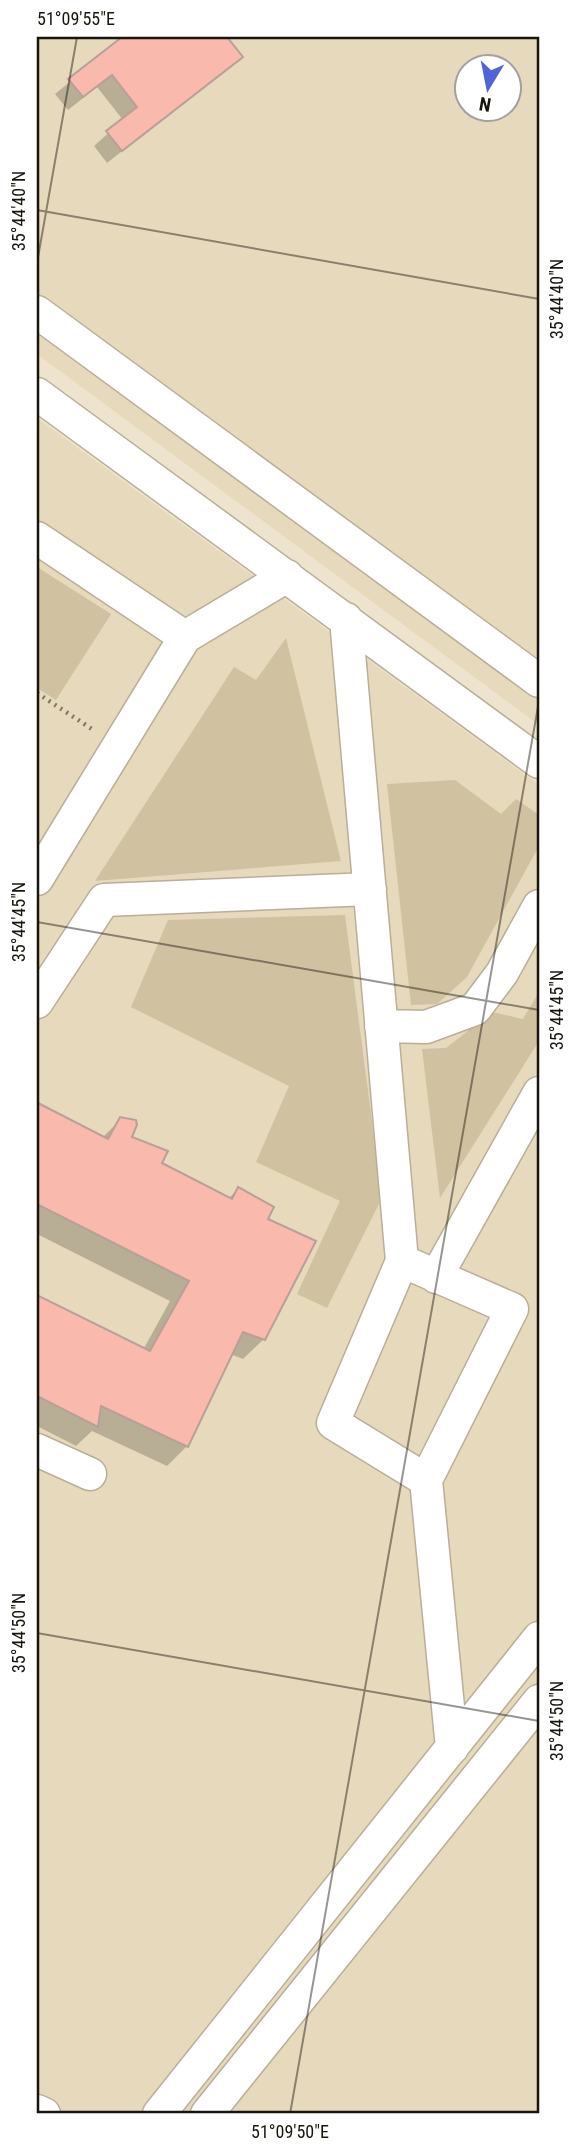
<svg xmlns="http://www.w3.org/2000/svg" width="576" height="2151" font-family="'Roboto Condensed',sans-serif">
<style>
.built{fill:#e7d9bb;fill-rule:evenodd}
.green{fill:#d0c1a1}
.shadow{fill:#0003}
.building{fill:#f9b9ac;stroke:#b99f9a;stroke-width:2}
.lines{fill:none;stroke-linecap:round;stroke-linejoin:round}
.minor-casing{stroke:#b9ae99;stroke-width:35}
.path{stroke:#7d7767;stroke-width:4.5;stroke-dasharray:2 5;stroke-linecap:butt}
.minor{stroke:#fff;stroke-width:32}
.ticks{fill:none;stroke:#18150d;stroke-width:2;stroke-opacity:0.45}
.neatline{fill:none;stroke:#18150d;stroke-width:2.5}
.ticks-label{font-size:18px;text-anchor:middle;fill:#18150d}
</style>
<rect width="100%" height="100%" fill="#eee3cc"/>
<!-- built -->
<path class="built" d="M 37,37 L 539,37 L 539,725 L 37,354 ZM 468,66 L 510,66 L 510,108 L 468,108 Z
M 37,418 L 539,785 L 539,2114 L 37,2114 Z"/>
<!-- green -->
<path class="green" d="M 37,567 L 111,614 L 56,700 L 37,688 Z
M 286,638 L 341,861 L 95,881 L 234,667 L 256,680 Z
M 455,780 L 501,814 L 516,799 L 539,815 L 539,846 L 467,977 L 437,1004 L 411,1005 L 387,784 Z
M 345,915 L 382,1198 L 327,1308 L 297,1294 L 340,1201 L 256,1162 L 289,1086 L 131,1007 L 168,920 Z
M 539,992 L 539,1041 L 440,1198 L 422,1049 L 446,1048 L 492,1012 L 523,1019 Z"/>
<!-- shadow -->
<path class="shadow" d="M 125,37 L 225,37 L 241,57 L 107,163 L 94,146 L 123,120 L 97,87 L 68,110 L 55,94 Z
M 38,1105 L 102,1138 L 121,1119 L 130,1138 L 160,1164 L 228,1199 L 238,1189 L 266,1220 L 264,1339 L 243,1359 L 230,1354 L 187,1446 L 167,1466 L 92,1431 L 76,1446 L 37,1426 L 37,1297 L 143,1350 L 170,1301 L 37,1234 Z"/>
<!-- building -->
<path class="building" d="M 122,37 L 227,37 L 243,57 L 122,151 L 106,131 L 137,107 L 112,75 L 83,97 L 68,79 Z
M 38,1103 L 108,1139 L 120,1117 L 136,1120 L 137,1125 L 132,1137 L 168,1151 L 162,1163 L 232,1199 L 238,1187 L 274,1207 L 268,1219 L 316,1241 L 265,1340 L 243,1332 L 188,1447 L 101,1406 L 98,1427 L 37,1396 L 37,1295 L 150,1351 L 189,1281 L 39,1205 L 37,1209 Z"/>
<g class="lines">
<!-- minor casing -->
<g class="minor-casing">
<path id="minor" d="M 37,312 L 539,681
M 37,394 L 539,762
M 37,538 L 185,637
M 346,619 L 402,1261 L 333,1423 L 426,1480 L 512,1309 L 402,1261
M 37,879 L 185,637 L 287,576
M 37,1002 L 104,900 L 370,889
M 381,1026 L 426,1027 L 475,1009 L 502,973 L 539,906
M 436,1277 L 539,1093
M 37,1450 L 90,1474
M 426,1480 L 452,1748
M 37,2111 L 44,2114
M 159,2114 L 539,1638
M 207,2114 L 539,1701"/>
</g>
<!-- path -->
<path class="path" d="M 37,693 L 95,731"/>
<!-- minor -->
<use href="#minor" class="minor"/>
</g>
<!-- ticks -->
<path class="ticks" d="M 37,210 L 539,299M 37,263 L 77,37M 37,922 L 539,1010M 37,1633 L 539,1721M 290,2114 L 539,701"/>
<!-- border -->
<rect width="576" height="2151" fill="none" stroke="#ffffff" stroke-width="77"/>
<!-- north arrow -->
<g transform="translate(488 88) rotate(190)"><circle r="33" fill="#ffffff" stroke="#a3a19e" stroke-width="2"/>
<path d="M0-5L12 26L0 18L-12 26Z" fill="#5163d8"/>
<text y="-10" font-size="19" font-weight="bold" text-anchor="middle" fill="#18150d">N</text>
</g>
<rect x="38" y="38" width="500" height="2074" class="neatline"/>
<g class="ticks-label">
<text x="76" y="25">51°09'55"E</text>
<text transform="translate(19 211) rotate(-90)" y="6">35°44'40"N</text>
<text transform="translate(557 299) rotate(-90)" y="6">35°44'40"N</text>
<text transform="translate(19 922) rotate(-90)" y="6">35°44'45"N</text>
<text transform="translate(557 1010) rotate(-90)" y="6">35°44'45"N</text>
<text transform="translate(19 1633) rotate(-90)" y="6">35°44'50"N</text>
<text transform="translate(557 1721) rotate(-90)" y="6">35°44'50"N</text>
<text x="290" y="2138">51°09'50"E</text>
</g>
</svg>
